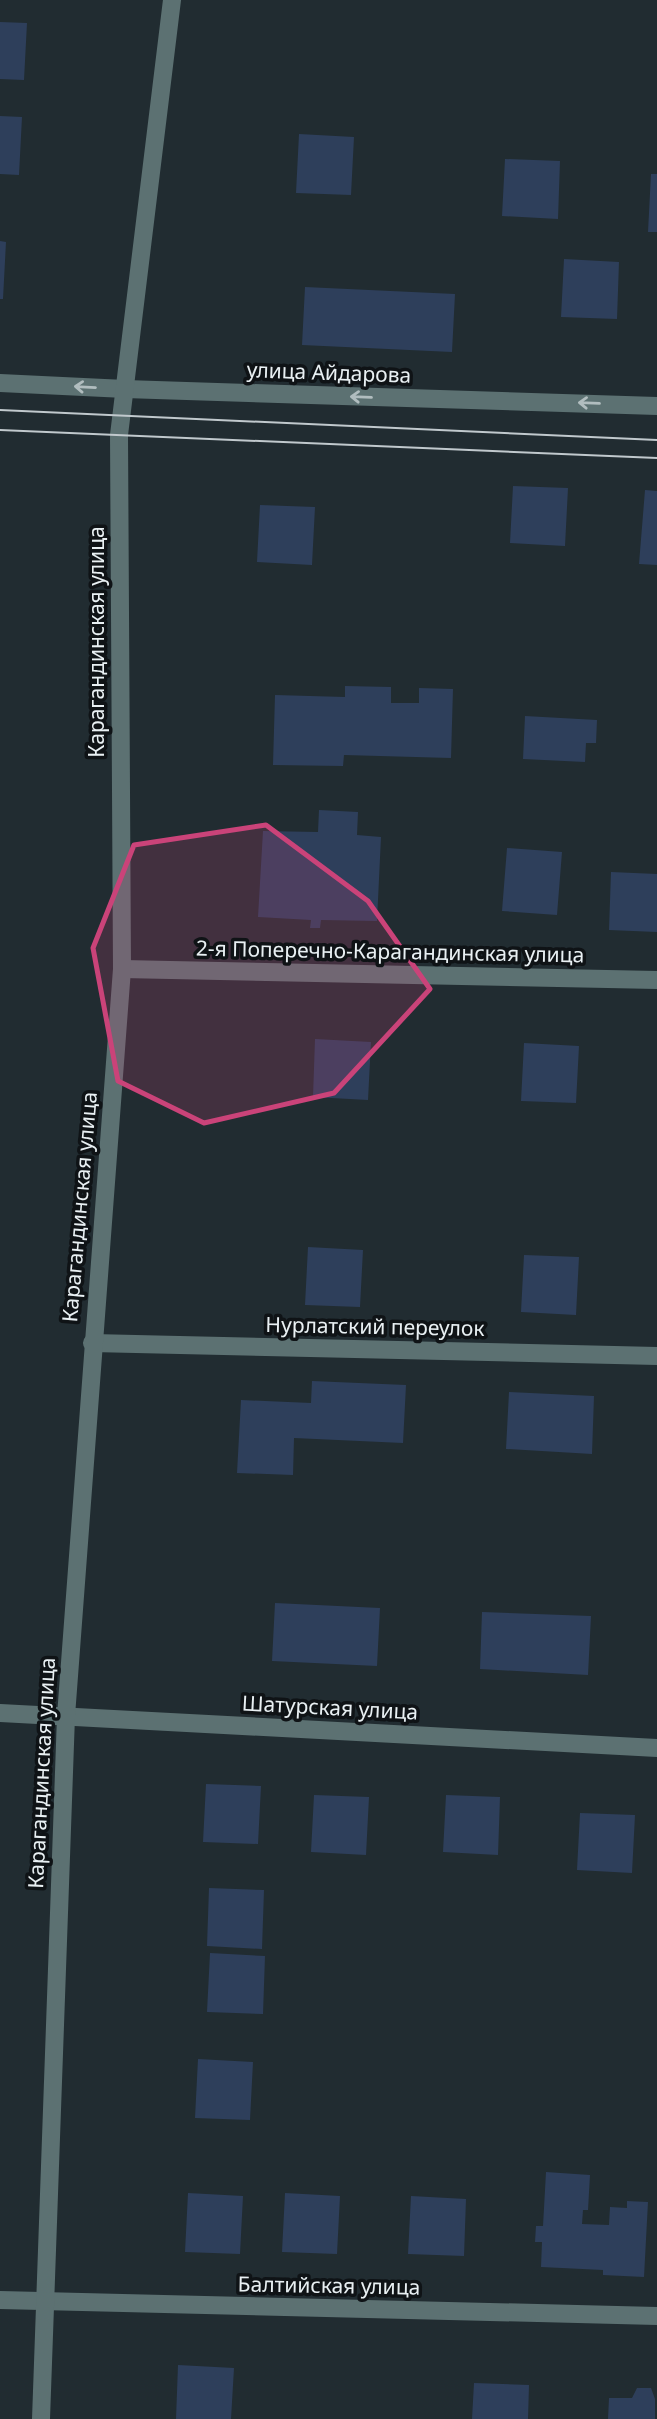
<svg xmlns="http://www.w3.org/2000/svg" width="657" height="2419" font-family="'Noto Sans',sans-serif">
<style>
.building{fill:#2e3f5b}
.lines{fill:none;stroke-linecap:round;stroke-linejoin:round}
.minor{stroke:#5c7172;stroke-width:18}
.tertiary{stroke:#5c7172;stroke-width:18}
.tram{stroke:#c1c9cd;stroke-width:2}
.oneway{stroke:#b1bdbf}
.marked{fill:#ca4379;fill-opacity:0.2;stroke:#ca4379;stroke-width:5;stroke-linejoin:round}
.labels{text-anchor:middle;stroke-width:7;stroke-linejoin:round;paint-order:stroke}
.street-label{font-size:21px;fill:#e9f0f3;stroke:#0f1316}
</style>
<rect width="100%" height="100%" fill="#212c31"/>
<!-- building -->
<path class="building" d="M 0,22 L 27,23 L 24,80 L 0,79 Z
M 0,116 L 22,117 L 19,175 L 0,174 Z
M 299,134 L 354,137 L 351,195 L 296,193 Z
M 505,159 L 560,161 L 558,219 L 502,216 Z
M 651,174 L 657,174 L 657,232 L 648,232 Z
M 0,241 L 6,242 L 3,299 L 0,299 Z
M 564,259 L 619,262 L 617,319 L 561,317 Z
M 305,287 L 455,294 L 452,352 L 302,345 Z
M 513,486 L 568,488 L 565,546 L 510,543 Z
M 645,490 L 657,491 L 657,565 L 639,564 Z
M 260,505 L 315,507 L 312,565 L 257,562 Z
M 345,686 L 391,687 L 391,703 L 419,703 L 419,688 L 453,689 L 451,758 L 344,755 L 343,766 L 273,765 L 275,695 L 345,697 Z
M 525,716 L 597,720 L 596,743 L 586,743 L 585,762 L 523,759 Z
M 319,810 L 358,812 L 357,835 L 381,837 L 377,921 L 321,920 L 320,928 L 310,928 L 311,920 L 258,917 L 263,831 L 318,832 Z
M 507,848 L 562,852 L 557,915 L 502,911 Z
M 611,872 L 657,874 L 657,932 L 609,930 Z
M 315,1039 L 371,1042 L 368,1100 L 313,1097 Z
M 524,1043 L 579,1046 L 576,1103 L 521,1101 Z
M 308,1247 L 363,1250 L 360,1307 L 305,1305 Z
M 524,1255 L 579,1257 L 576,1315 L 521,1312 Z
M 312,1381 L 406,1385 L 403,1443 L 294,1438 L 293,1475 L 237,1473 L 241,1400 L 311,1403 Z
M 509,1392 L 594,1396 L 592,1454 L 506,1449 Z
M 275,1603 L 380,1608 L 377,1666 L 272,1661 Z
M 482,1612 L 591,1616 L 588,1675 L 480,1669 Z
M 206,1784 L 261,1786 L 258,1844 L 203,1842 Z
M 314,1795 L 369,1797 L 366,1855 L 311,1852 Z
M 446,1795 L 500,1797 L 498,1855 L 443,1852 Z
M 580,1813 L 635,1815 L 632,1873 L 577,1870 Z
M 209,1888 L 264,1890 L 262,1949 L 207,1946 Z
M 210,1953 L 265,1956 L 263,2014 L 207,2012 Z
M 198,2059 L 253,2062 L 250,2120 L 195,2118 Z
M 546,2172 L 590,2175 L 588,2210 L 583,2210 L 582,2224 L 609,2225 L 610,2207 L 627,2208 L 627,2201 L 648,2202 L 644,2277 L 603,2275 L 603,2270 L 541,2267 L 542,2242 L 535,2242 L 536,2226 L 543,2226 Z
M 188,2193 L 243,2196 L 240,2254 L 185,2252 Z
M 285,2193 L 340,2196 L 337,2254 L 282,2252 Z
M 411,2196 L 466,2199 L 464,2256 L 408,2254 Z
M 178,2365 L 234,2368 L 231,2419 L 176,2419 Z
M 474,2383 L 529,2385 L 528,2419 L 472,2419 Z
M 637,2388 L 651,2388 L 655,2399 L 655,2419 L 608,2419 L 609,2398 L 632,2398 Z"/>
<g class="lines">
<!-- minor -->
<path class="minor" d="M 0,383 L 125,389 L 657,406
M 122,969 L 657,980
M 92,1343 L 657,1356
M 0,1713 L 657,1748
M 0,2300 L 657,2316"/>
<!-- tertiary -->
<path class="tertiary" d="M 41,2419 L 66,1716 L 122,969 L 119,435 L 172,0"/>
<!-- tram -->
<path class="tram" d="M 0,410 L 657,440
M 0,430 L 657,458"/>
</g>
<!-- one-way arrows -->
<defs><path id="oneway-shaft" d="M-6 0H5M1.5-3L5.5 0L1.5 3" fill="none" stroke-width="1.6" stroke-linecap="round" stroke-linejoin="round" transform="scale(1.75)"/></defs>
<g class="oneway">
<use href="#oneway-shaft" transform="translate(85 387) rotate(-177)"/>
<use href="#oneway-shaft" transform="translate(361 397) rotate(-178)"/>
<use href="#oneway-shaft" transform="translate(589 403) rotate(-178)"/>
</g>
<!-- marked area -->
<path class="marked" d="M 266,825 L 368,901 L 430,989 L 334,1093 L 204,1123 L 118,1081 L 93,948 L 134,845 Z"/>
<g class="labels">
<!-- street labels -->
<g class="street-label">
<text transform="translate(329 373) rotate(2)" y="7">улица Айдарова</text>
<text transform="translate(97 642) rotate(-90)" y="7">Карагандинская улица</text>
<text transform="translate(390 952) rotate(1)" y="7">2-я Поперечно-Карагандинская улица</text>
<text transform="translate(80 1207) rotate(-85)" y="7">Карагандинская улица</text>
<text transform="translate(375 1327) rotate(1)" y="7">Нурлатский переулок</text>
<text transform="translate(330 1708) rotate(3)" y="7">Шатурская улица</text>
<text transform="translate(42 1773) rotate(-87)" y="7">Карагандинская улица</text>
<text transform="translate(329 2286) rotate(1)" y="7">Балтийская улица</text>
</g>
</g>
</svg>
